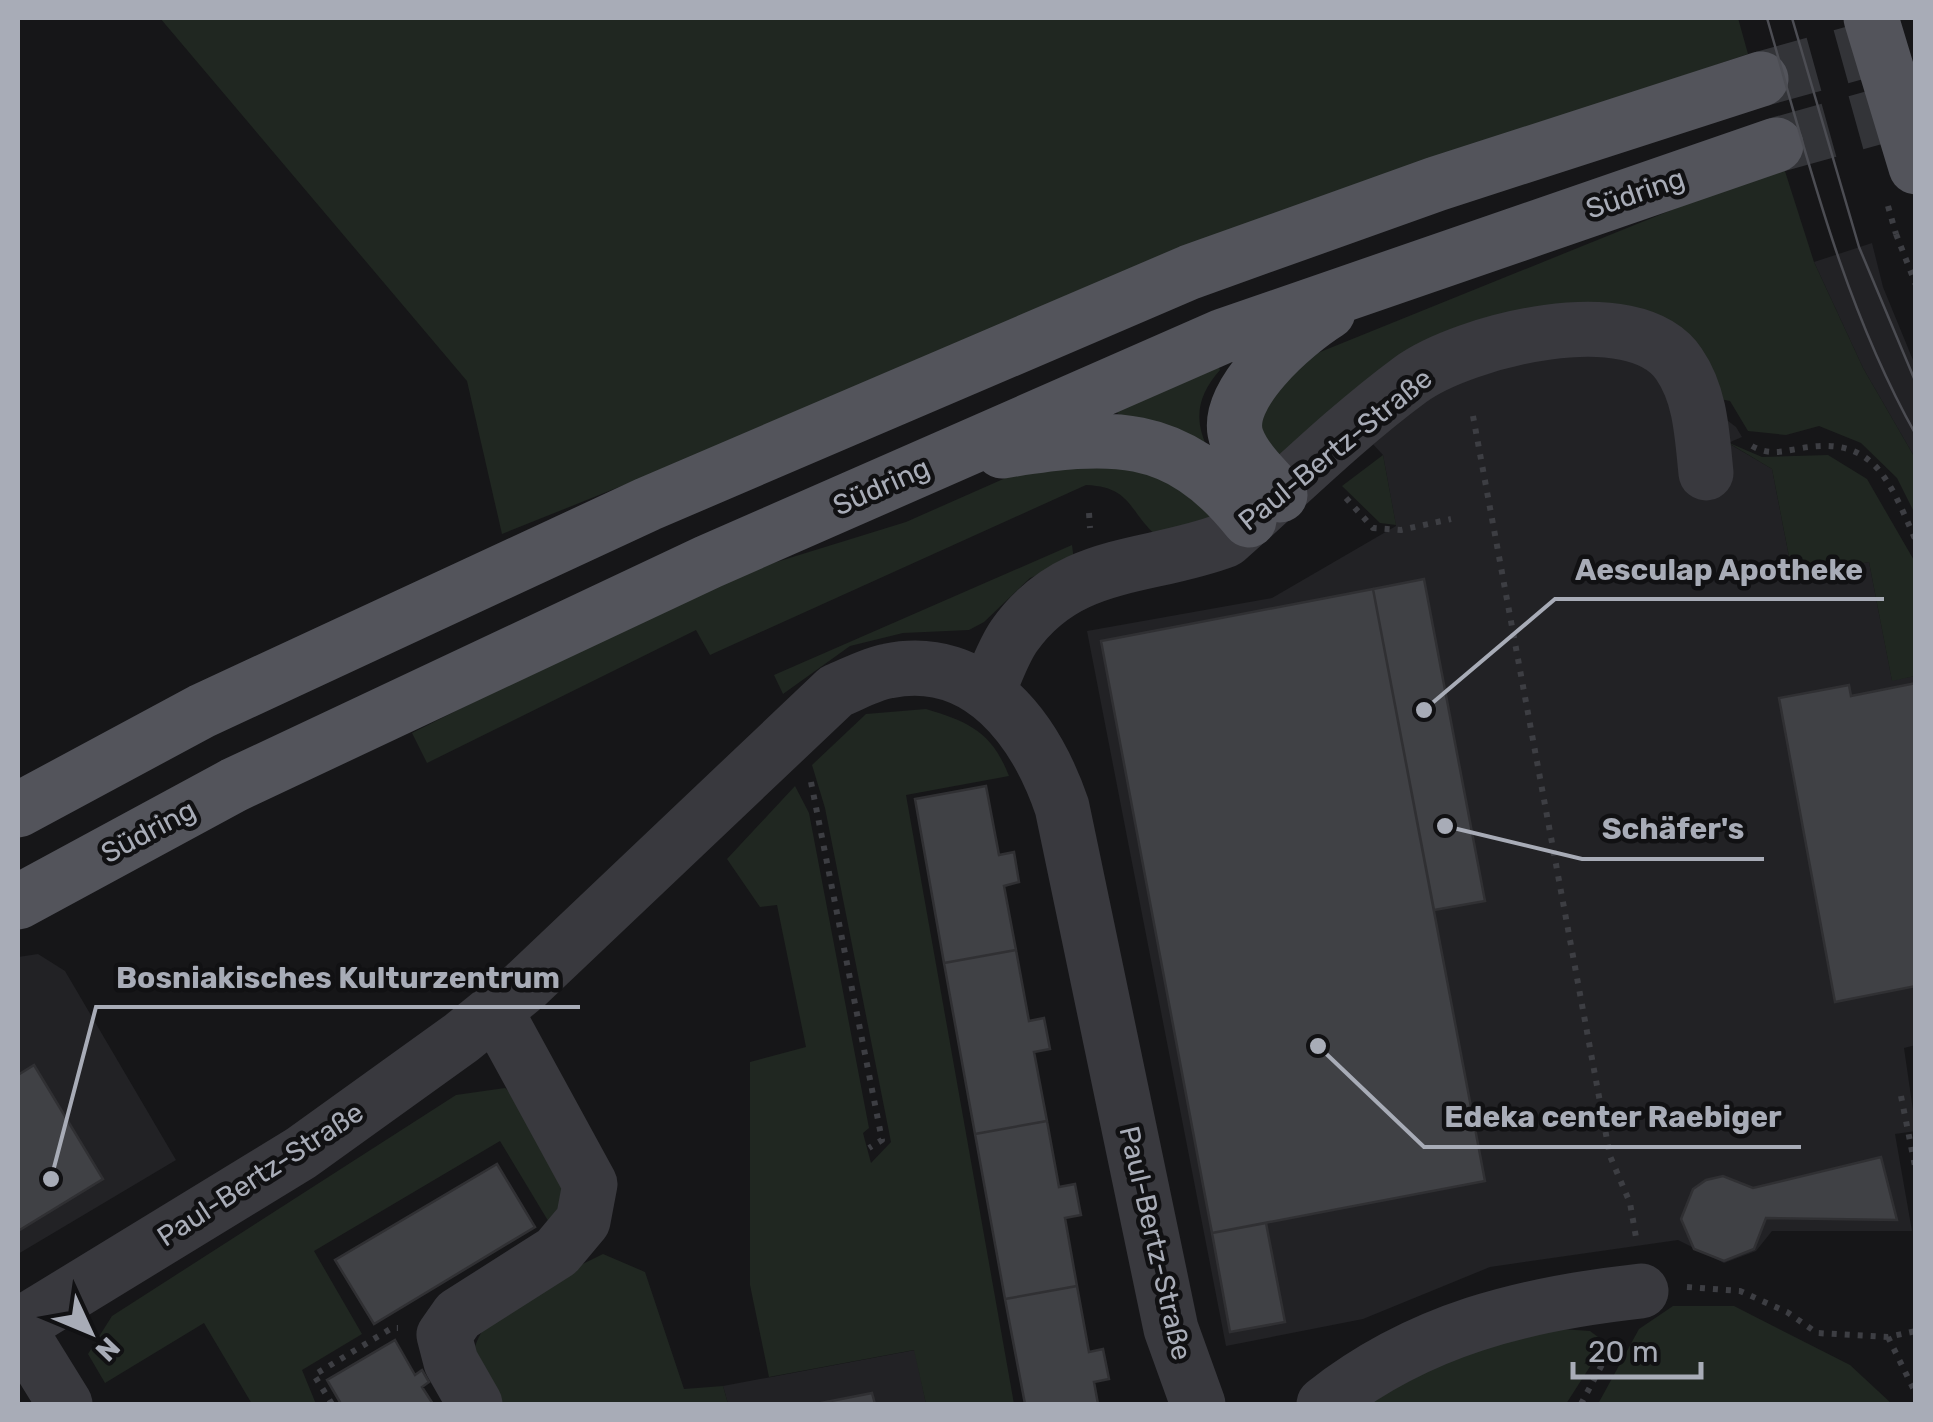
<svg xmlns="http://www.w3.org/2000/svg" width="1933" height="1422" font-family="Rubik,sans-serif">
<style>
.built{fill:#222225}
.green{fill:#202721}
.building{fill:#404145;stroke:#303033;stroke-width:2.5}
.lines{fill:none;stroke-linecap:round;stroke-linejoin:round}
.major-tunnel{stroke:#333438;stroke-width:55;stroke-dasharray:55 28;stroke-linecap:butt}
.path{stroke:#3d3e43;stroke-width:6;stroke-dasharray:5 8;stroke-linecap:butt}
.minor{stroke:#39393e;stroke-width:55}
.major{stroke:#53545b;stroke-width:55}
.tram{stroke:#4c4d53;stroke-width:2.5}
.path-bridge{stroke:#3d3e43;stroke-width:6;stroke-dasharray:5 8;stroke-linecap:butt}
.major-bridge{stroke:#53545b;stroke-width:55}
.labels{text-anchor:middle;stroke-width:9;stroke-linejoin:round;paint-order:stroke}
.street-label{font-size:28px;fill:#a8acb7;stroke:#111113}
.leader{fill:none;stroke:#a8acb7;stroke-width:4}
.callout-dot{fill:#a8acb7;stroke:#111113;stroke-width:4}
.callout-label{font-size:30px;text-anchor:middle;font-weight:bold;fill:#a8acb7;stroke:#111113;stroke-width:9;stroke-linejoin:round;paint-order:stroke}
</style>
<rect width="100%" height="100%" fill="#161618"/>
<!-- built -->
<path class="built" d="M 1872,243 L 1883,287 L 1915,365 L 1915,458 L 1863,368 L 1814,262 Z
M 1608,329 L 1736,427 L 1742,437 L 1728,443 L 1772,469 L 1793,577 L 1869,562 L 1892,680 L 1915,676 L 1916,1045 L 1904,1048 L 1916,1131 L 1895,1134 L 1912,1231 L 1772,1231 L 1756,1251 L 1724,1263 L 1678,1240 L 1490,1267 L 1363,1319 L 1226,1346 L 1087,631 L 1272,598 L 1396,526 L 1383,455 L 1357,427 L 1411,379 Z
M 38,954 L 65,971 L 176,1160 L 18,1254 L 18,957 Z
M 915,1350 L 926,1404 L 728,1404 L 723,1386 Z"/>
<!-- green -->
<path class="green" d="M 160,18 L 1738,18 L 1748,54 L 1429,162 L 502,534 L 467,381 Z
M 1783,165 L 1814,262 L 1863,368 L 1915,458 L 1915,514 L 1897,478 L 1861,443 L 1819,426 L 1786,435 L 1748,431 L 1730,401 L 1720,399 L 1612,307 L 1280,463 L 1233,394 L 1288,365 Z
M 1218,365 L 1220,370 C 1197,396 1193,420 1209,451 L 1118,414 L 1114,406 Z
M 1727,442 L 1762,457 L 1828,455 L 1867,479 L 1915,562 L 1915,676 L 1892,681 L 1869,562 L 1793,577 L 1772,469 Z
M 1128,451 L 1212,515 L 1206,526 L 1158,537 C 1128,512 1133,487 1086,485 L 710,655 L 696,630 L 427,763 L 412,733 L 715,581 L 906,522 L 1037,464 Z
M 1383,455 L 1396,525 L 1380,523 L 1342,486 Z
M 1072,545 L 1074,560 L 1030,578 L 984,622 L 969,630 L 903,633 L 850,646 L 783,694 L 774,675 Z
M 926,709 C 969,722 992,732 1009,776 L 906,795 L 1014,1404 L 926,1404 L 914,1350 L 769,1377 L 750,1285 L 750,1062 L 806,1047 L 777,905 L 760,907 L 727,859 L 795,786 L 809,813 L 869,1128 L 863,1133 L 871,1163 L 891,1142 L 825,808 L 812,765 L 866,714 Z
M 505,1088 L 533,1112 L 570,1178 L 553,1229 L 500,1141 L 314,1251 L 362,1334 L 302,1370 L 316,1404 L 252,1404 L 204,1323 L 105,1383 L 88,1354 L 112,1316 L 456,1095 Z
M 603,1254 L 645,1272 L 684,1389 L 723,1386 L 728,1404 L 492,1404 C 485,1395 474,1382 473,1371 C 466,1306 557,1278 603,1254 Z
M 1673,1306 L 1734,1306 L 1850,1365 L 1892,1404 L 1598,1404 L 1639,1329 Z
M 1561,1329 L 1590,1331 L 1598,1337 L 1600,1351 L 1566,1404 L 1367,1404 L 1442,1352 Z"/>
<!-- building -->
<path class="building" d="M 1424,579 L 1485,901 L 1434,910 L 1373,589 Z
M 1373,589 L 1485,1181 L 1212,1233 L 1101,641 Z
M 1916,683 L 1916,986 L 1835,1002 L 1779,698 L 1849,685 L 1851,696 Z
M 986,786 L 999,855 L 1014,852 L 1019,882 L 1004,886 L 1016,950 L 944,963 L 915,799 Z
M 1016,950 L 1029,1021 L 1044,1018 L 1050,1049 L 1034,1052 L 1047,1121 L 975,1134 L 944,963 Z
M 34,1065 L 103,1179 L 18,1231 L 18,1075 Z
M 1047,1121 L 1059,1187 L 1075,1184 L 1079,1205 L 1081,1215 L 1065,1218 L 1077,1286 L 1005,1299 L 975,1134 Z
M 1881,1157 L 1897,1220 L 1766,1218 L 1754,1249 L 1724,1261 L 1694,1249 L 1681,1219 L 1693,1189 L 1706,1180 L 1723,1176 L 1753,1188 Z
M 497,1164 L 535,1227 L 374,1324 L 335,1260 Z
M 1266,1223 L 1285,1322 L 1230,1332 L 1212,1233 Z
M 1077,1286 L 1089,1352 L 1103,1349 L 1109,1379 L 1094,1382 L 1098,1404 L 1025,1404 L 1005,1299 Z
M 395,1340 L 415,1375 L 422,1370 L 429,1382 L 422,1387 L 433,1404 L 341,1404 L 327,1380 Z
M 872,1393 L 875,1404 L 816,1404 Z"/>
<g class="lines">
<!-- major-tunnel -->
<path class="major-tunnel" d="M 1761,79 L 1916,36
M 1776,145 L 1916,106"/>
<!-- path -->
<path class="path" d="M 1896,234 L 1916,285
M 1473,416 L 1610,1156 L 1630,1203 L 1637,1243
M 1752,446 C 1768,455 1780,452 1797,449 C 1874,433 1889,480 1916,541
M 1346,498 L 1373,528 L 1401,530 L 1451,519
M 1089,513 L 1090,528
M 811,782 L 882,1140 L 869,1148
M 1901,1096 L 1916,1171
M 1687,1287 L 1740,1291 L 1787,1312 L 1817,1333 L 1888,1337 L 1916,1331
M 1888,1337 L 1916,1394
M 332,1404 L 314,1375 L 392,1328 L 398,1328
M 1581,1404 L 1613,1344"/>
<!-- minor -->
<path class="minor" d="M 988,691 C 996,673 1003,652 1014,636 C 1069,558 1147,570 1226,540 C 1286,487 1345,428 1410,380 C 1463,341 1634,297 1679,364 C 1701,396 1702,435 1706,473
M 18,1326 L 301,1153 L 461,1038 L 525,986 L 836,691 C 853,684 871,674 888,671 C 980,652 1036,731 1062,807 L 1171,1329 L 1198,1404
M 18,1328 L 65,1404
M 475,1404 L 451,1362 L 444,1335 L 458,1315 L 557,1252 L 583,1221 L 590,1184 L 495,1010
M 1324,1404 C 1419,1329 1524,1304 1641,1291"/>
<!-- major -->
<path class="major" d="M 1002,451 C 1109,434 1176,428 1249,520
M 1280,495 C 1264,478 1245,460 1237,439 C 1220,396 1296,332 1328,312
M 18,810 L 202,711 L 648,504 L 1190,272 L 1436,184 L 1761,79
M 18,902 L 234,785 L 708,562 L 1223,336 L 1776,145"/>
<!-- tram -->
<path class="tram" d="M 1767,18 C 1808,160 1843,305 1916,435
M 1792,18 L 1859,247 L 1916,383"/>
<!-- path-bridge -->
<path class="path-bridge" d="M 1888,206 L 1896,234"/>
<!-- major-bridge -->
<path class="major-bridge" d="M 1871,18 L 1916,167"/>
</g>
<g class="labels">
<!-- street labels -->
<g class="street-label">
<text transform="translate(1635 193) rotate(-19)" y="10">Südring</text>
<text transform="translate(1335 449) rotate(-39)" y="10">Paul-Bertz-Straße</text>
<text transform="translate(881 486) rotate(-24)" y="10">Südring</text>
<text transform="translate(148 831) rotate(-28)" y="10">Südring</text>
<text transform="translate(260 1174) rotate(-33)" y="10">Paul-Bertz-Straße</text>
<text transform="translate(1156 1243) rotate(77)" y="10">Paul-Bertz-Straße</text>
</g>
</g>
<!-- callouts -->
<path class="leader" d="M1424 710L1555 599H1884M1445 826L1582 859H1764M51 1179L96 1007H580M1318 1046L1424 1147H1801"/>
<g class="callout-dot">
<circle cx="1424" cy="710" r="10"/>
<circle cx="1445" cy="826" r="10"/>
<circle cx="51" cy="1179" r="10"/>
<circle cx="1318" cy="1046" r="10"/>
</g>
<g class="callout-label">
<text x="1719" y="580">Aesculap Apotheke</text>
<text x="1673" y="839">Schäfer's</text>
<text x="338" y="988">Bosniakisches Kulturzentrum</text>
<text x="1613" y="1127">Edeka center Raebiger</text>
</g>
<!-- border -->
<rect width="1933" height="1422" fill="none" stroke="#a8acb7" stroke-width="40"/>
<!-- north arrow -->
<g transform="translate(90 1332) rotate(134)" stroke="#111113" stroke-width="8" paint-order="stroke">
<path d="M0-8L18 38L0 25L-18 38Z" fill="#a8acb7"/>
<text y="-15" font-size="28" font-weight="bold" text-anchor="middle" fill="#a8acb7">N</text>
</g>
<!-- scale -->
<path d="M1573 1362v15h128v-15" fill="none" stroke="#a8acb7" stroke-width="5"/>
<text x="1588" y="1362" font-size="30" fill="#a8acb7" stroke="#111113" stroke-width="8" paint-order="stroke">20 m</text>
</svg>
